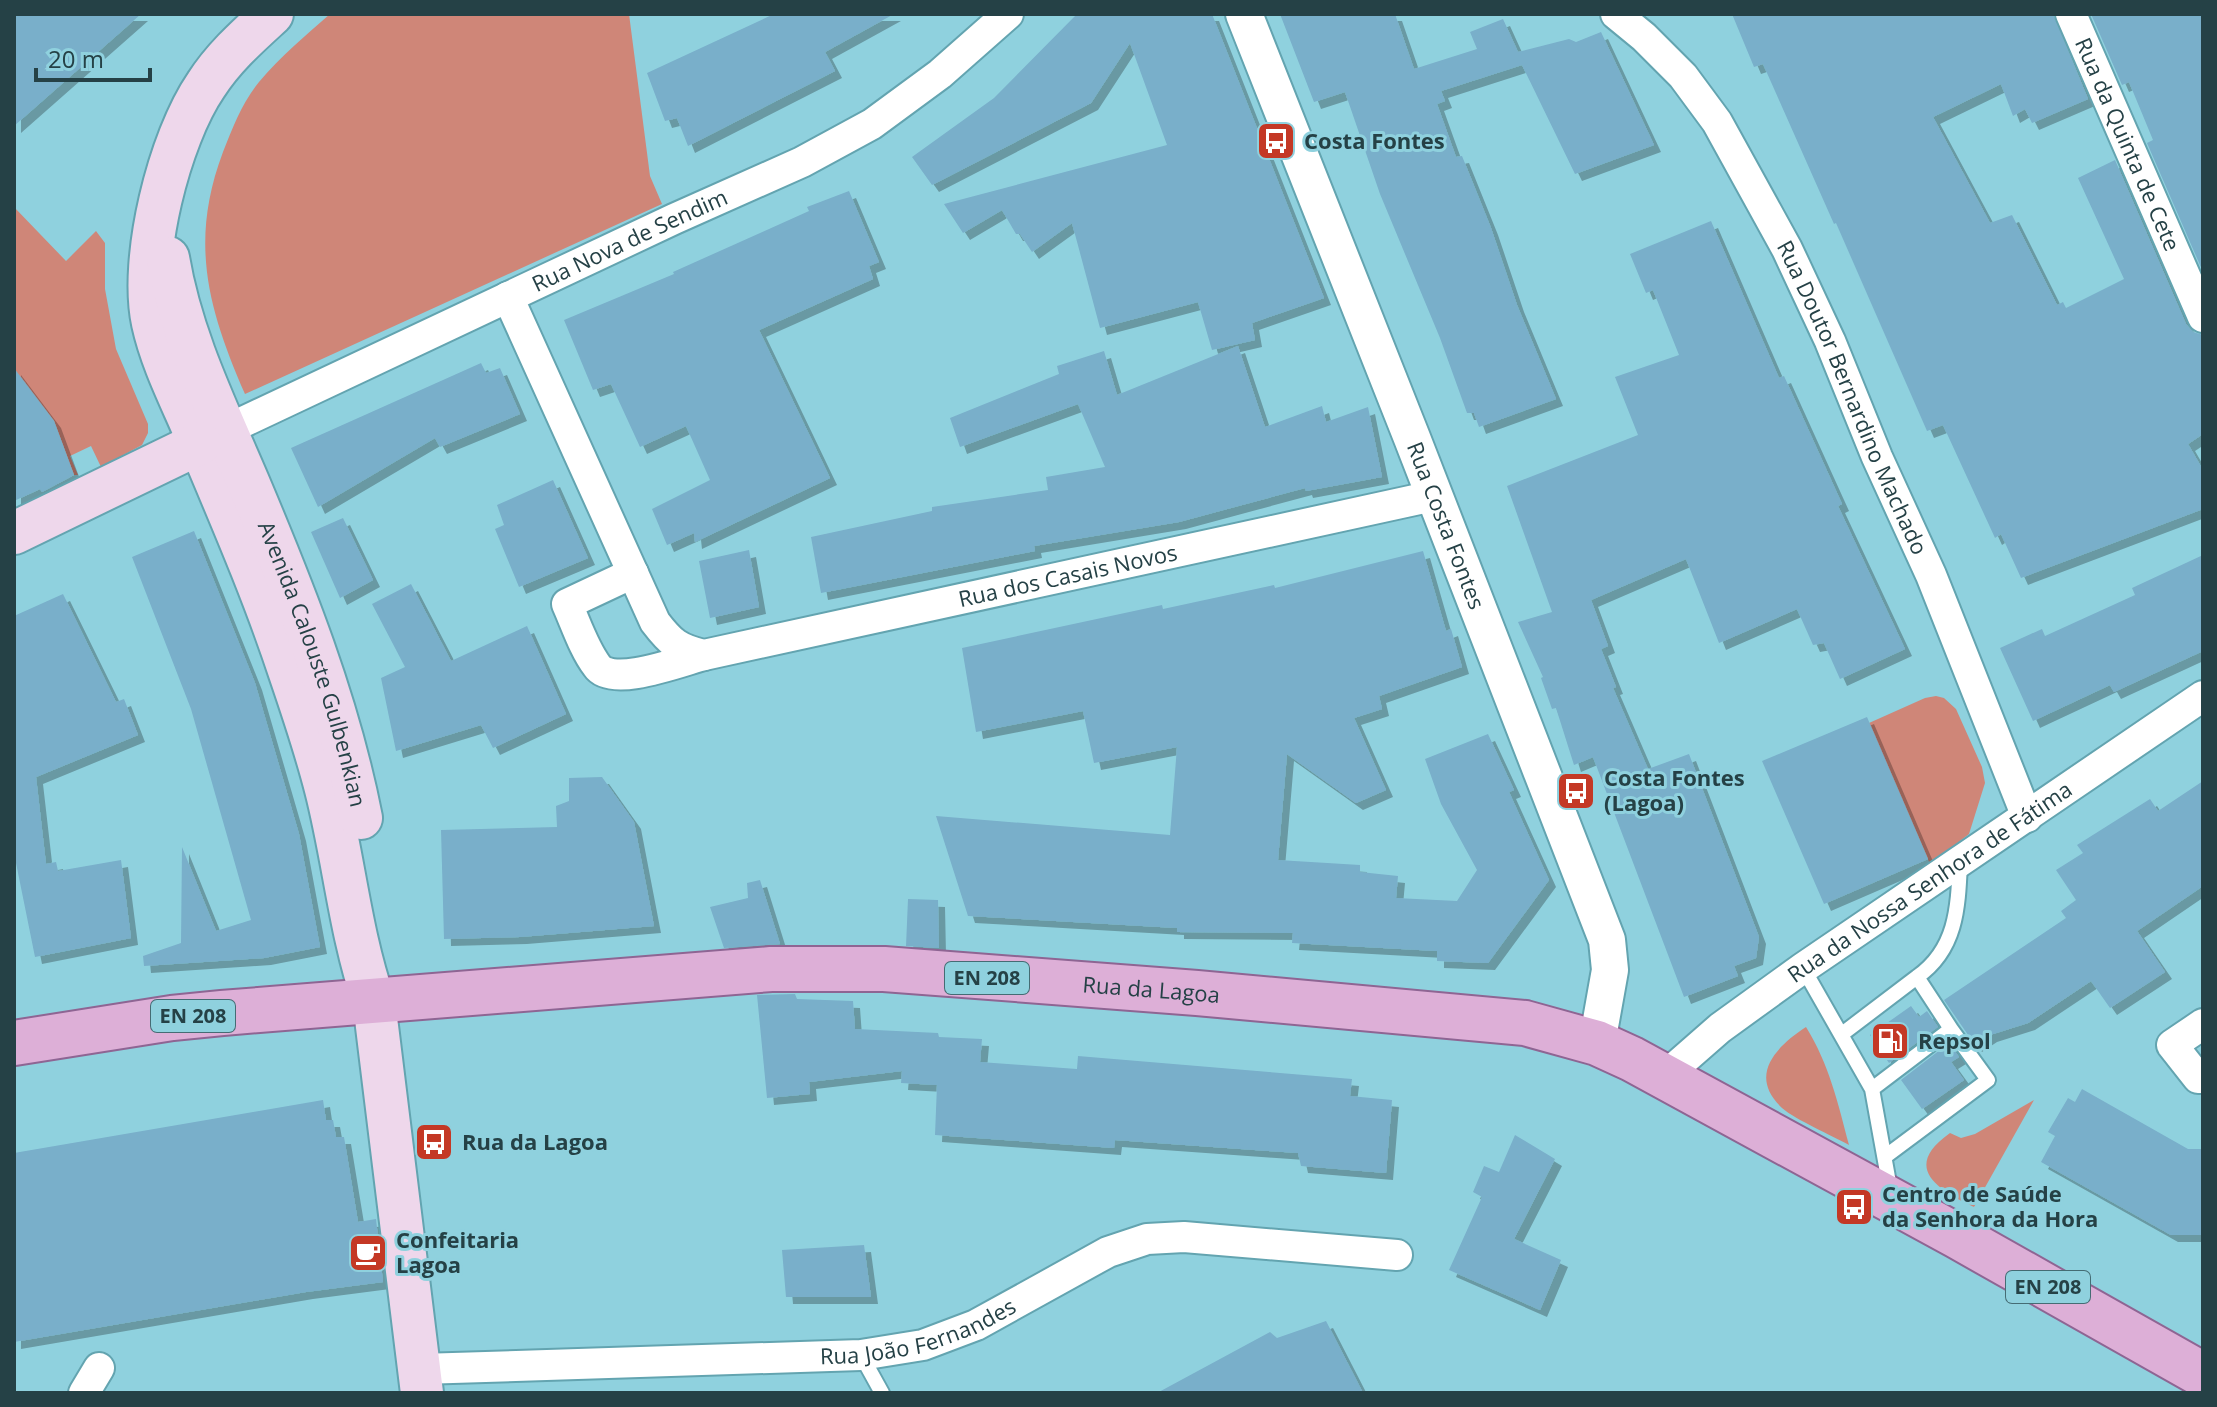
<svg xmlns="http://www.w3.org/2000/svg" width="2217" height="1407" font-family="'Open Sans',sans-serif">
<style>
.green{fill:#cf8678}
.building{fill:#79afca;filter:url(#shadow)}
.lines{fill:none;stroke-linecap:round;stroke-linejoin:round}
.service-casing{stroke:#63a4b0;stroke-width:18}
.minor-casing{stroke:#63a4b0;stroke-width:34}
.tertiary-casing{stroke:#63a4b0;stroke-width:40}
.secondary-casing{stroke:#63a4b0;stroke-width:46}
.primary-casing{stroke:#8e6593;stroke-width:48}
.service{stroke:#fff;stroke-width:14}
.minor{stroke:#fff;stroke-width:30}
.tertiary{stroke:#fff;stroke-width:36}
.secondary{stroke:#eed7eb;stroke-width:42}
.primary{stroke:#ddafd7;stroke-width:44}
.labels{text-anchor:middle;stroke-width:6;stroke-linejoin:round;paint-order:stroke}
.shield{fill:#8fd1de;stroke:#456c74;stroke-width:2}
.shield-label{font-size:20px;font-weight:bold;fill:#254146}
.poi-label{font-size:22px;font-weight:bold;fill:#254146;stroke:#8fd1de;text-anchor:start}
.street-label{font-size:22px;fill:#254146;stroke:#8fd1de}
</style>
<defs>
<filter id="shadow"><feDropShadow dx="7" dy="7" stdDeviation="0" flood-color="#0004"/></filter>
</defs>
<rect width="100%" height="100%" fill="#8fd1de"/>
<!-- green -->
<path class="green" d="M 330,14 L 629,14 L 650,176 L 662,204 L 245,394 C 208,309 189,242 223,152 C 233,127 242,103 259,82 C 280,57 306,35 330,14 Z
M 14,207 L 66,261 L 96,231 L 105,243 L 105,289 L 116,349 L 148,424 L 148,433 L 142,445 L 101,467 L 91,446 L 70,456 L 78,475 L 74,475 L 54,421 L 14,369 Z
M 1936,696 L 1944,698 L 1956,709 L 1982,767 L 1985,783 L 1969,834 L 1930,864 L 1869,723 L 1925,698 Z
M 1806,1027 C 1829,1064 1838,1103 1849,1145 C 1831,1135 1796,1120 1782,1108 C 1747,1075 1777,1046 1806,1027 Z
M 2034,1100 L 1974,1207 C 1936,1189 1902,1167 1950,1133 L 1961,1138 L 1975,1134 Z"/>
<!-- building -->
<path class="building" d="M 14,14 L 141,14 L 14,126 Z
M 774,14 L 894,14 L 825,52 L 835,71 L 688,146 L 677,118 L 665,121 L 647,73 Z
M 1077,14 L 1212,14 L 1324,298 L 1252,323 L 1255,340 L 1212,350 L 1198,302 L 1100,328 L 1072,223 L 1032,252 L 1020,234 L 1016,234 L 1002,210 L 963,233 L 944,204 L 1167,145 L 1130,43 L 1091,103 L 932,185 L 912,157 L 994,98 Z
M 1280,14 L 1395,14 L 1414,69 L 1477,49 L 1470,32 L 1503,19 L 1518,52 L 1569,39 L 1576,42 L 1601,32 L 1654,145 L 1575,174 L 1522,65 L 1441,91 L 1445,101 L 1437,104 L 1456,157 L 1462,156 L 1491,228 L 1517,305 L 1556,399 L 1479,427 L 1474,413 L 1467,413 L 1440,338 L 1380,194 L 1345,92 L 1314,102 Z
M 1732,14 L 2053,14 L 2088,99 L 2032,123 L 2025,109 L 2013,116 L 2001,84 L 1933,117 L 1990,223 L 2012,215 L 2057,305 L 2063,302 L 2066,308 L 2124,279 L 2078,178 L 2115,160 L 2186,324 L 2193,332 L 2203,335 L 2203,434 L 2188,444 L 2203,470 L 2203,509 L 2021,578 L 2001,534 L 1995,538 L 1943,425 L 1927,431 L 1836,223 L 1834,224 L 1763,64 L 1754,67 Z
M 2091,14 L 2203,14 L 2203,272 L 2147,143 L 2153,140 L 2129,82 L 2122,85 Z
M 849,191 L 879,262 L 869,266 L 873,279 L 759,330 L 830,478 L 695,542 L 694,533 L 667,545 L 652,509 L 710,480 L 686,426 L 640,447 L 611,384 L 593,390 L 564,320 L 674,274 L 673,272 L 809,211 L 807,207 Z
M 1711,221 L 1779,378 L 1784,376 L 1842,504 L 1838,506 L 1905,649 L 1840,679 L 1824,643 L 1813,645 L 1797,609 L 1719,643 L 1686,559 L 1591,600 L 1608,646 L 1601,649 L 1616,687 L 1613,688 L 1648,769 L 1689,754 L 1759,937 L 1756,958 L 1734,966 L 1738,976 L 1684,997 L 1593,757 L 1574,765 L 1556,708 L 1552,709 L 1541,678 L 1543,677 L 1518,622 L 1552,612 L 1507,486 L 1638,435 L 1615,377 L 1679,355 L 1653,290 L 1646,293 L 1630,254 Z
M 1238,346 L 1265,427 L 1322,406 L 1326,422 L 1368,407 L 1382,477 L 1306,491 L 1305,488 L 1179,522 L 1034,546 L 1035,551 L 821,593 L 811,537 L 932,511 L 932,507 L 1048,490 L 1046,477 L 1105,467 L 1078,404 L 960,447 L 950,418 L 1059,374 L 1057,366 L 1104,351 L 1117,395 Z
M 481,363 L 486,373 L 500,368 L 520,414 L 440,447 L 435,438 L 318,507 L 291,448 Z
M 14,368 L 54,421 L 74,475 L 42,492 L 40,489 L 14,501 Z
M 553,480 L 588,558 L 519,587 L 495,529 L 504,525 L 497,505 Z
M 343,518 L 373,580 L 340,598 L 311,532 Z
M 194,531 L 255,683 L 299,834 L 320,947 L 264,958 L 144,966 L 143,956 L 181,943 L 182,847 L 216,931 L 251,920 L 191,709 L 132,557 Z
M 749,550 L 759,607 L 710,618 L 699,561 Z
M 1423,551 L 1446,631 L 1451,629 L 1462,667 L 1379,696 L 1382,709 L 1354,718 L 1386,790 L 1356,803 L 1287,754 L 1278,860 L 1360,865 L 1360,872 L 1398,876 L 1396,898 L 1457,901 L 1477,870 L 1441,804 L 1425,759 L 1488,734 L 1514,790 L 1509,792 L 1549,880 L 1488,963 L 1437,961 L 1437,951 L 1292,943 L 1293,933 L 1177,932 L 1177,928 L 968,916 L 936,816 L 1170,835 L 1177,747 L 1094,763 L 1083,711 L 976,732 L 962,648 L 1162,605 L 1163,609 L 1274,585 L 1275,588 Z
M 2203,555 L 2203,651 L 2114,692 L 2110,685 L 2033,721 L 2000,648 L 2042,629 L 2045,636 L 2135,595 L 2132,588 Z
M 411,584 L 451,661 L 527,626 L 566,714 L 493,748 L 481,725 L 396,751 L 381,678 L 405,667 L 372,604 Z
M 63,594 L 116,702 L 124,699 L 138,735 L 36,777 L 46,864 L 56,862 L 58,871 L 121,860 L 131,938 L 35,957 L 14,853 L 14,616 Z
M 1867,717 L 1928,859 L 1824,904 L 1762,761 Z
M 602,777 L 634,822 L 654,926 L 520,937 L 444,939 L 441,830 L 557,827 L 556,806 L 569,801 L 569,778 Z
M 2203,781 L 2203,886 L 2137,931 L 2165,972 L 2110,1008 L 2091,981 L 2028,1023 L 1990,1035 L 1975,1045 L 1944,1000 L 2066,918 L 2061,911 L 2076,900 L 2056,870 L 2083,853 L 2077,845 L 2150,799 L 2158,811 Z
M 760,880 L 780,944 L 724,948 L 710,907 L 748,898 L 747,883 Z
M 908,899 L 938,900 L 939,948 L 906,946 Z
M 795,994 L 797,999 L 853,1001 L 855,1029 L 938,1033 L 939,1037 L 982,1039 L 980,1062 L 1077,1069 L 1078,1056 L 1352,1079 L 1350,1096 L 1392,1100 L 1386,1173 L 1301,1166 L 1298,1153 L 1115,1140 L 1114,1148 L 935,1135 L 937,1085 L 901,1083 L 902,1071 L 809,1082 L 810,1094 L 767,1098 L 757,995 Z
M 1911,1006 L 1919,1017 L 1927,1011 L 1938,1027 L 1889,1063 L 1870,1035 Z
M 1949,1043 L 1959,1057 L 1951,1062 L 1964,1080 L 1922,1109 L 1901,1080 Z
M 2082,1089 L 2188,1149 L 2203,1149 L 2203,1235 L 2171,1235 L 2041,1162 L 2055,1136 L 2048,1132 L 2068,1098 L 2075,1102 Z
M 323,1100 L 326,1120 L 333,1120 L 336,1137 L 344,1137 L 358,1222 L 376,1219 L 383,1282 L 306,1292 L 14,1342 L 14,1153 Z
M 1515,1135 L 1555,1159 L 1514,1239 L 1561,1260 L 1540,1310 L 1449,1270 L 1482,1197 L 1473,1192 L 1484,1166 L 1499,1172 Z
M 864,1245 L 871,1297 L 786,1297 L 782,1250 Z
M 1326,1321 L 1363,1393 L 1157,1393 L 1270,1332 L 1277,1338 Z"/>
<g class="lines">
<!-- service casing -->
<g class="service-casing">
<path id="service" d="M 1803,968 L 1872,1089 L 1891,1194
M 1842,1034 L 1917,977
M 1872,1089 L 1951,1029 L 1917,977 C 1957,949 1958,907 1960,862
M 1886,1156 L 1988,1080 L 1951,1029
M 861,1355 L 882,1393"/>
</g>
<!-- minor casing -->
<g class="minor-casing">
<g id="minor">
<path id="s1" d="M 1616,14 L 1644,37 L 1683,76 L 1717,122 L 1787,249 L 1830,341 L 1877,457 L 1931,575 L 2027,817"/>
<path id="s2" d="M 2071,14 L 2203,317"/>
<path id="s3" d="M 508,297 L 655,622 C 671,643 678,649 704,655 L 1433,496"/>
<path id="s4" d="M 226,430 L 674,219 L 802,162 L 872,124 L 940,74 L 1008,14"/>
<path d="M 633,573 L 567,604 C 576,624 584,649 597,666 C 612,688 681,661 704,655"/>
<path d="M 2203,1024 L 2172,1045 L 2198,1078 L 2203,1078"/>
<path id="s5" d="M 1664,1077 L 1720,1028 L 1803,968 L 2203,696"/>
<path id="s6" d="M 420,1369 L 861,1355 L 923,1345 L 976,1325 L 1108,1252 L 1147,1239 L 1184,1237 L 1397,1255"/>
<path d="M 84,1393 L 99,1368"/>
</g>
</g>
<!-- tertiary casing -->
<g class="tertiary-casing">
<g id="tertiary">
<path id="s7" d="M 1244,14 L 1412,438 L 1607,940 L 1610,970 L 1597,1043"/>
</g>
</g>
<!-- secondary casing -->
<g class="secondary-casing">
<g id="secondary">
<path d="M 272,14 C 248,36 224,57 206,85 C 169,139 139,259 153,323 C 162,364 183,403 199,442 C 231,518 264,594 290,673 C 303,711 316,750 326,789 C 344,859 350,933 374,1002 L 422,1393"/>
<path id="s8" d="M 168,258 C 181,337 217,409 248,482 C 294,591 338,701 361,818"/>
<path d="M 14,533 L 200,443"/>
</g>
</g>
<!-- primary casing -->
<g class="primary-casing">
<g id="primary">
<path id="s9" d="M 14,1043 L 172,1018 L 222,1013 L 771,969 L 884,969 L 1197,993 L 1525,1023 L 1597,1043 L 1632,1059 L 1957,1236 L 2203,1375"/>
</g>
</g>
<!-- service -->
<use href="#service" class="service"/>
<!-- minor -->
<use href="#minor" class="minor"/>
<!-- tertiary -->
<use href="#tertiary" class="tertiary"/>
<!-- secondary -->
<use href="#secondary" class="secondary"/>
<!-- primary -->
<use href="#primary" class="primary"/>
</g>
<!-- icons -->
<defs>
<g id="bus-square" transform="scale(2)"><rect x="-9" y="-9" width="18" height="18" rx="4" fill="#c43825" stroke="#8fd1de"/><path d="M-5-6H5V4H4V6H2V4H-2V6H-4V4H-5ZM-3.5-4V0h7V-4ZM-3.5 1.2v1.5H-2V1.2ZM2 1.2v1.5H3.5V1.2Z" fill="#fff"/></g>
<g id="fuel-square" transform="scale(2)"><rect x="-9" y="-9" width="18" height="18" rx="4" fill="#c43825" stroke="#8fd1de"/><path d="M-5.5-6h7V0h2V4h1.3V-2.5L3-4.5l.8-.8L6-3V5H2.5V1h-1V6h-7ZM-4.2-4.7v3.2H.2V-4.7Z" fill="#fff"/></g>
<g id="cafe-square" transform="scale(2)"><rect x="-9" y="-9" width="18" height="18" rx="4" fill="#c43825" stroke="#8fd1de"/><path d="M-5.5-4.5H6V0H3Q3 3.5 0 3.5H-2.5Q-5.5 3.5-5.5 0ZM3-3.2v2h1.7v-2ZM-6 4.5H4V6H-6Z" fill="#fff"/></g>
</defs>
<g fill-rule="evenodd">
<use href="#bus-square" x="1276" y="141"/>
<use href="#bus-square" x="1576" y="791"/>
<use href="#fuel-square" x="1890" y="1041"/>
<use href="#bus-square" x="434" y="1142"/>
<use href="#bus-square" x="1854" y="1207"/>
<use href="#cafe-square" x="368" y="1253"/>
</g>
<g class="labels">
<!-- shield labels -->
<g class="shield">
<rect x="945" y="962" width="84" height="32" rx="6"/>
<rect x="151" y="1000" width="84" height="32" rx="6"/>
<rect x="2006" y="1271" width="84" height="32" rx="6"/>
</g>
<g class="shield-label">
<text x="987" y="985">EN 208</text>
<text x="193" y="1023">EN 208</text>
<text x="2048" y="1294">EN 208</text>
</g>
<!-- poi labels -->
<g class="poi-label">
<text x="1304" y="149">Costa Fontes</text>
<text x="1604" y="786">Costa Fontes<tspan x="1604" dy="25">(Lagoa)</tspan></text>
<text x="1918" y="1049">Repsol</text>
<text x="462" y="1150">Rua da Lagoa</text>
<text x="1882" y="1202">Centro de Saúde<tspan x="1882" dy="25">da Senhora da Hora</tspan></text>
<text x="396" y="1248">Confeitaria<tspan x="396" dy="25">Lagoa</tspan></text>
</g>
<!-- street labels -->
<g class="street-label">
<text dy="8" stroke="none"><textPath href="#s2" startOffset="142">Rua da Quinta de Cete</textPath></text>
<text dy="8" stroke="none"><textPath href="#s4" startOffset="446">Rua Nova de Sendim</textPath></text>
<text dy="8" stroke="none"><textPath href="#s1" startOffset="456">Rua Doutor Bernardino Machado</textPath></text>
<text dy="8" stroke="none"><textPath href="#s7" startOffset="550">Rua Costa Fontes</textPath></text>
<text dy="8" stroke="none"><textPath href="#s3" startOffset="790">Rua dos Casais Novos</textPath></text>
<text dy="8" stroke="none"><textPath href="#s8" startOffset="432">Avenida Calouste Gulbenkian</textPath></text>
<text dy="8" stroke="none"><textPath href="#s5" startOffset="330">Rua da Nossa Senhora de Fátima</textPath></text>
<text dy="8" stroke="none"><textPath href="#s9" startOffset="1142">Rua da Lagoa</textPath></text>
<text dy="8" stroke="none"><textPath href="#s6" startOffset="502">Rua João Fernandes</textPath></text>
</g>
</g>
<!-- border -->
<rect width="2217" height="1407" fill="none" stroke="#254146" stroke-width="32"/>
<!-- scale -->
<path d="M36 68v12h114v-12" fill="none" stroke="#254146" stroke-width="4"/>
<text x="48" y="68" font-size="24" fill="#254146" stroke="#8fd1de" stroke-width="6" paint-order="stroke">20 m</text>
</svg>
